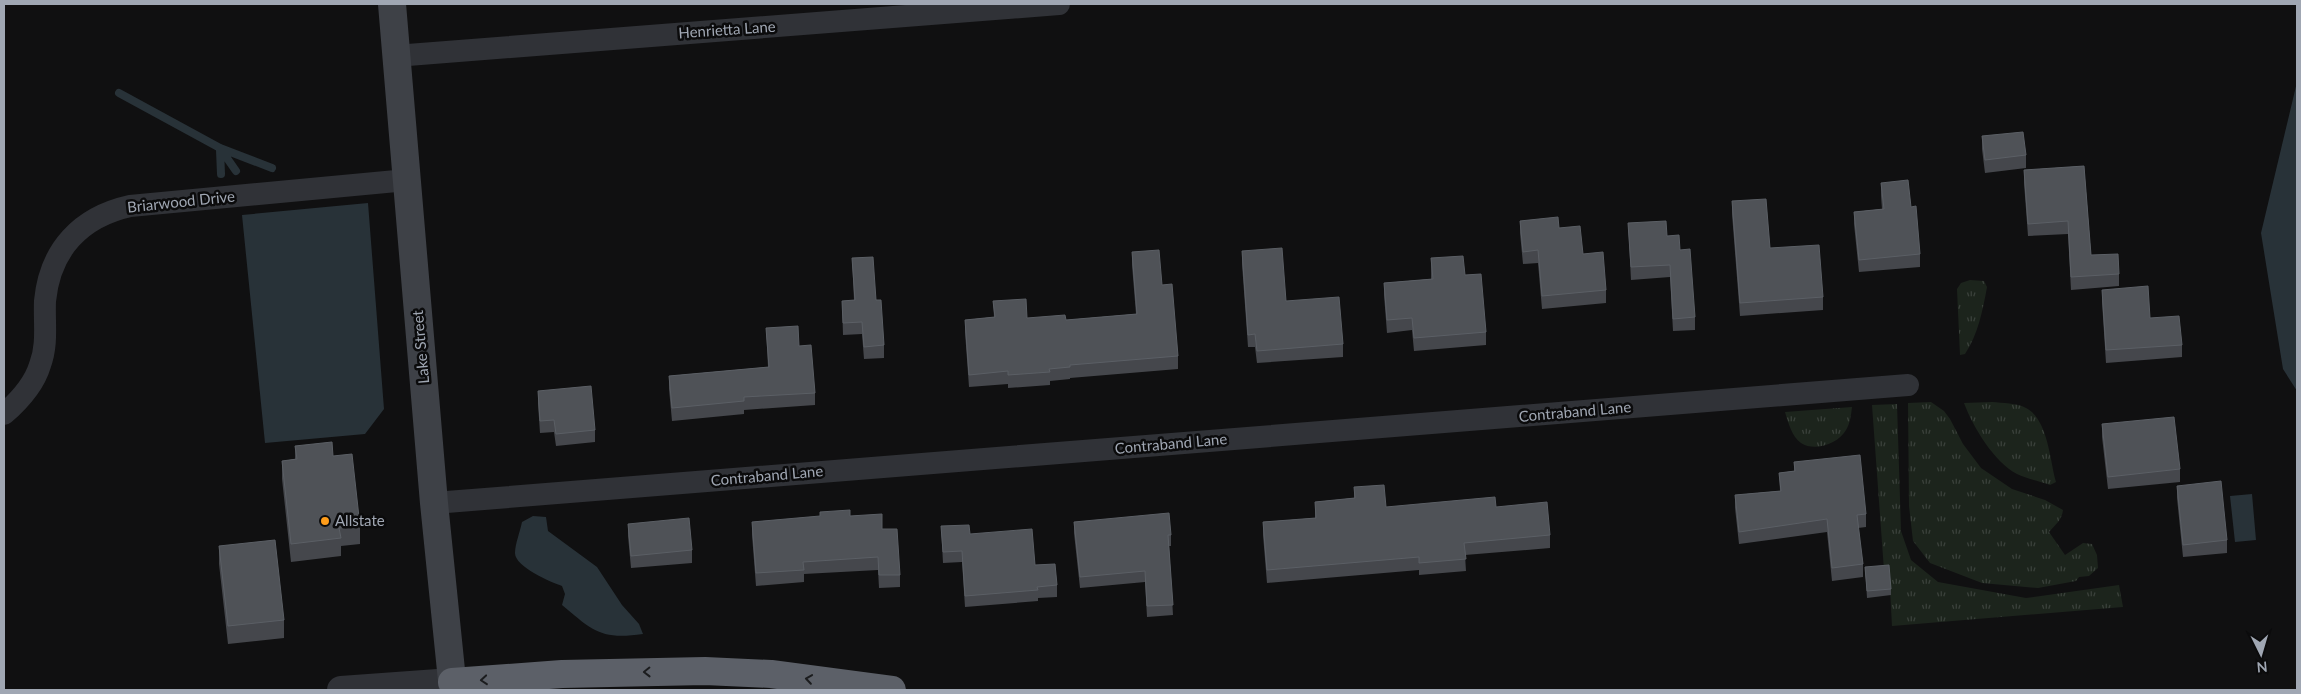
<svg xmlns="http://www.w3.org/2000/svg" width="2301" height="694" font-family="Lato,sans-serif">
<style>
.grass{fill:url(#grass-tufts)}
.water{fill:#283238}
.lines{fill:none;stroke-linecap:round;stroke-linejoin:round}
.stream{stroke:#283238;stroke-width:8}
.minor{stroke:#303237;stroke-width:22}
.tertiary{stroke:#303237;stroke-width:28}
.secondary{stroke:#3e4147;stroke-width:28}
.motorway{stroke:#5c6068;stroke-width:28}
.wall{fill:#45474c}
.building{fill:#4f5257;stroke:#5b5f65}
.oneway{stroke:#1b1c1e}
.poi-dot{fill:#ff9d1a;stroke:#0b0b0c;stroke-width:2}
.labels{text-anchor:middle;stroke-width:5;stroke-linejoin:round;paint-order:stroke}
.street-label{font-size:15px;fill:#a0a7b3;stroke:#0b0b0c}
.poi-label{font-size:15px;fill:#a0a7b3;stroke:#0b0b0c;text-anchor:start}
</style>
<defs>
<pattern id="grass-tufts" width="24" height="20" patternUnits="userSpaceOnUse" patternTransform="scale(1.25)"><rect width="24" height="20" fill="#1c241c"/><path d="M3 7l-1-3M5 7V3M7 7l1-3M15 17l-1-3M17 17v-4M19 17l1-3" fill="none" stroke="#3a413b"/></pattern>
</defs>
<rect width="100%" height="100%" fill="#101011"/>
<!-- grass -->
<path class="grass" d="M 1970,280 L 1984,281 L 1987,287 C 1983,309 1978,335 1965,354 L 1960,355 L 1957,289 L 1961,283 Z
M 1931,402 L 1944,411 L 1950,419 L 1963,444 L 1981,468 L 2012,489 L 2045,500 L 2063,510 C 2062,520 2055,525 2049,532 L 2065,555 L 2083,543 L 2092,544 L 2097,555 L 2098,568 L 2089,576 L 2079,577 L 2076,581 L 2038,588 L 1982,583 L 1930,563 L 1913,541 L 1909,506 L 1908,403 Z
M 1992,402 C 2002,403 2017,403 2026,408 C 2048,419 2050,461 2056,482 L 2050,485 C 2040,481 2027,479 2017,474 C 1994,462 1973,427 1964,403 Z
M 1897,404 L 1901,531 L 1911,560 L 1938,582 L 2026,598 L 2119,585 L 2123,607 L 1892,626 L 1889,570 L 1884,570 L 1872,405 Z
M 1852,407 C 1851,415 1850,424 1846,430 C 1838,444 1815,452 1801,443 C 1792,437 1788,422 1785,412 Z"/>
<!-- water -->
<path class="water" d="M 2297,82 L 2297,391 L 2283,369 L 2261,233 Z
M 368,203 L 384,409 L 365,434 L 265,443 L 242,215 Z
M 2252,494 L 2256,540 L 2235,542 L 2230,496 Z
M 533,516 L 546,517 L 548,531 L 597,567 L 622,605 L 639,624 L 643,634 C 601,640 593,631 562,605 L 565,594 L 562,586 C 551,582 515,567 515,553 C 515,544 520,532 522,522 Z"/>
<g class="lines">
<!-- stream -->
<path class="stream" d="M 119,93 L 220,148 L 272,168
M 220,148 L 236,171
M 220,150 L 221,174"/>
<!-- minor -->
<path class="minor" d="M 395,56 L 1059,4
M 4,414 C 19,401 34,385 40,365 C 48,344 44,323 45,301 C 50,249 81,217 130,206 L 407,180
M 434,503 L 1908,385"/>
<!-- tertiary -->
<path class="tertiary" d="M 341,690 L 452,682"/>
<!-- secondary -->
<path class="secondary" d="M 392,4 L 434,503 L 453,690"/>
<!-- motorway -->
<path class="motorway" d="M 452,682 L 562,674 L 705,671 L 771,674 L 892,690"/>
</g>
<!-- wall -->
<path class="wall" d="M 1982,136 L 2026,155 L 2026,168 L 1985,173 L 1982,149 Z
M 2084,166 L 2091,255 L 2119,274 L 2119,286 L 2071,290 L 2068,234 L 2028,236 L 2024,183 L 2024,170 Z
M 1881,183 L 1911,207 L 1920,254 L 1920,267 L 1859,272 L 1854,224 L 1854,212 L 1882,209 L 1881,196 Z
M 1732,201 L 1770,248 L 1823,297 L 1823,310 L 1740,316 L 1732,214 Z
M 1520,221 L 1559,228 L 1583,254 L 1606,290 L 1606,303 L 1542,309 L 1538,263 L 1523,264 L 1520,233 Z
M 1628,223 L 1667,236 L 1680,250 L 1695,317 L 1695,330 L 1673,331 L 1670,277 L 1631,280 Z
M 1242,251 L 1286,301 L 1343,344 L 1343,357 L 1257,363 L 1255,347 L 1248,347 L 1242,264 Z
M 1132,252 L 1162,285 L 1178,356 L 1178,369 L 1070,378 L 1070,379 L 1050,381 L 1050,385 L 1008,388 L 1008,384 L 969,387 L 965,332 L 965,320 L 994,317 L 993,301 L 1027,318 L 1066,320 L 1136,314 L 1132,265 Z
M 852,258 L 876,300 L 884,345 L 884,358 L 864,359 L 862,334 L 843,335 L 842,301 L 854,300 Z
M 1431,258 L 1465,275 L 1486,332 L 1486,345 L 1414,351 L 1412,330 L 1387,333 L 1384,295 L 1384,283 L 1431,279 Z
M 2102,290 L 2150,318 L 2182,345 L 2182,357 L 2106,363 L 2102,302 Z
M 766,328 L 799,346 L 815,393 L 815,405 L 744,410 L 744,414 L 672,421 L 669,389 L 669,376 L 768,367 Z
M 538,391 L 595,430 L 595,442 L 556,446 L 554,432 L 540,433 L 538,404 Z
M 2102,424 L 2180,469 L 2180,482 L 2108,489 L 2102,437 Z
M 295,446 L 333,456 L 360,526 L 360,544 L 341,546 L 341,556 L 291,562 L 282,479 L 282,461 L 295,459 Z
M 1794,462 L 1866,514 L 1866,527 L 1858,528 L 1863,564 L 1863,577 L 1832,581 L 1827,532 L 1739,544 L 1735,508 L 1735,495 L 1780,491 L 1779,473 L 1794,471 Z
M 2177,486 L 2227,540 L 2227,553 L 2183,557 L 2177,498 Z
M 1354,487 L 1386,507 L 1496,507 L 1550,535 L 1550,548 L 1465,555 L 1466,571 L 1419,575 L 1419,570 L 1267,583 L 1263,535 L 1263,522 L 1315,518 L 1315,502 L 1354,498 Z
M 850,516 L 882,529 L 900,575 L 900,587 L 879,588 L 878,570 L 804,574 L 804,582 L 756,586 L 752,535 L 752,522 Z
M 1074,522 L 1171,535 L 1171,546 L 1169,546 L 1173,615 L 1147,617 L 1145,582 L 1080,588 L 1074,533 Z
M 628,524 L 692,550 L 692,563 L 631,568 L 628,536 Z
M 941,526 L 970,534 L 1035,565 L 1057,585 L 1057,597 L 1038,598 L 1038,601 L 965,607 L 962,562 L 943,563 Z
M 219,546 L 284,620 L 284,638 L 228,644 L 219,564 Z
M 1865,567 L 1891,589 L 1891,595 L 1867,598 Z"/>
<!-- building -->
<path class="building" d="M 2023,132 L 2026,155 L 1985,160 L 1982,136 Z
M 2084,166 L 2091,255 L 2118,254 L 2119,274 L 2071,277 L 2068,221 L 2028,224 L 2024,170 Z
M 1908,180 L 1911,207 L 1916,206 L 1920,254 L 1859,260 L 1854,212 L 1884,209 L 1881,183 Z
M 1766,199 L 1770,248 L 1819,245 L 1823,297 L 1740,303 L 1732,201 Z
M 1558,217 L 1559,228 L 1580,226 L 1583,254 L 1603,252 L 1606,290 L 1542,296 L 1538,250 L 1523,252 L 1520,221 Z
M 1666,221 L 1667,236 L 1679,235 L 1680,250 L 1690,249 L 1695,317 L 1673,319 L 1670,265 L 1631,267 L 1628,223 Z
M 1282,248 L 1286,301 L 1339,297 L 1343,344 L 1257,351 L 1255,334 L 1248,335 L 1242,251 Z
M 1159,250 L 1162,285 L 1172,284 L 1178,356 L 1070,365 L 1070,367 L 1049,369 L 1050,372 L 1008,375 L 1008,371 L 969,375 L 965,320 L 995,317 L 993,301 L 1026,299 L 1027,318 L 1065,315 L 1066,320 L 1137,314 L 1132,252 Z
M 1463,256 L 1465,275 L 1481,274 L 1486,332 L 1414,338 L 1412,318 L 1387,320 L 1384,283 L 1433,279 L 1431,258 Z
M 873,257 L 876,300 L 881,300 L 884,345 L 864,347 L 862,322 L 843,323 L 842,301 L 855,300 L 852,258 Z
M 2148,286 L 2150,318 L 2179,316 L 2182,345 L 2106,350 L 2102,290 Z
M 798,326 L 799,346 L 811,345 L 815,393 L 744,397 L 744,401 L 672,408 L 669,376 L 769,367 L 766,328 Z
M 591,386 L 595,430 L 556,434 L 554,420 L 540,421 L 538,391 Z
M 2174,417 L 2180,469 L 2108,477 L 2102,424 Z
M 332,442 L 333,456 L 352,454 L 360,526 L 339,528 L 341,538 L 291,544 L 282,461 L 297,459 L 295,446 Z
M 1860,455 L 1866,514 L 1857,515 L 1863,564 L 1832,568 L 1827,519 L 1739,532 L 1735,495 L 1781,491 L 1779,473 L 1795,471 L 1794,462 Z
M 2221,481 L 2227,540 L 2183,545 L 2177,486 Z
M 1384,485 L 1386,507 L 1495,497 L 1496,507 L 1547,502 L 1550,535 L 1464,543 L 1466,559 L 1419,563 L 1419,557 L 1267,570 L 1263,522 L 1316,518 L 1315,502 L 1355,498 L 1354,487 Z
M 850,510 L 850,516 L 882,514 L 882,529 L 897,529 L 900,575 L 879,575 L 878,557 L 803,562 L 804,570 L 756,573 L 752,522 L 820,516 L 820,512 Z
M 1169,513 L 1171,535 L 1168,535 L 1173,605 L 1147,606 L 1145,571 L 1080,577 L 1074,522 Z
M 689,518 L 692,550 L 631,556 L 628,524 Z
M 969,525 L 970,534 L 1032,529 L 1035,565 L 1055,564 L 1057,585 L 1037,587 L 1038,590 L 965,596 L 962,551 L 943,552 L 941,526 Z
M 275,540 L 284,620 L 228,626 L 219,546 Z
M 1889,565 L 1891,589 L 1867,591 L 1865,567 Z"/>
<!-- one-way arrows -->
<defs><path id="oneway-chevron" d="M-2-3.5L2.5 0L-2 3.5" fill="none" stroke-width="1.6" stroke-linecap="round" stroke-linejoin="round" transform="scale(1.25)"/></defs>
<g class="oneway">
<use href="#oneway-chevron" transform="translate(647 672) rotate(179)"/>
<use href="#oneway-chevron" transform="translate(809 679) rotate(-172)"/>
<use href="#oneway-chevron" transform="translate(484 680) rotate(175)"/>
</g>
<!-- markers -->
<circle class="poi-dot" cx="325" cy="521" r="5"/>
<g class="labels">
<!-- street labels -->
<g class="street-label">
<text transform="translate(727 30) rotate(-4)" y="5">Henrietta Lane</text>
<text transform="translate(181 202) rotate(-6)" y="5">Briarwood Drive</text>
<text transform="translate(421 347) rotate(-95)" y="5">Lake Street</text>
<text transform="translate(1575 412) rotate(-5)" y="5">Contraband Lane</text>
<text transform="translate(1171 444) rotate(-5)" y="5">Contraband Lane</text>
<text transform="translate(767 476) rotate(-5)" y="5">Contraband Lane</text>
</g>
<!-- poi labels -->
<g class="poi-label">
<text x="335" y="526">Allstate</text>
</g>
</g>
<!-- border -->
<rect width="2301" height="694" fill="none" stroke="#a0a7b3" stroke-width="10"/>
<!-- north arrow -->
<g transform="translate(2261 654) rotate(175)" stroke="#0b0b0c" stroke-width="4" paint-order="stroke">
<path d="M0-4L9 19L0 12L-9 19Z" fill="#a0a7b3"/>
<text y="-8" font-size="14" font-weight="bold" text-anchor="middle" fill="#a0a7b3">N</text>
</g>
</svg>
